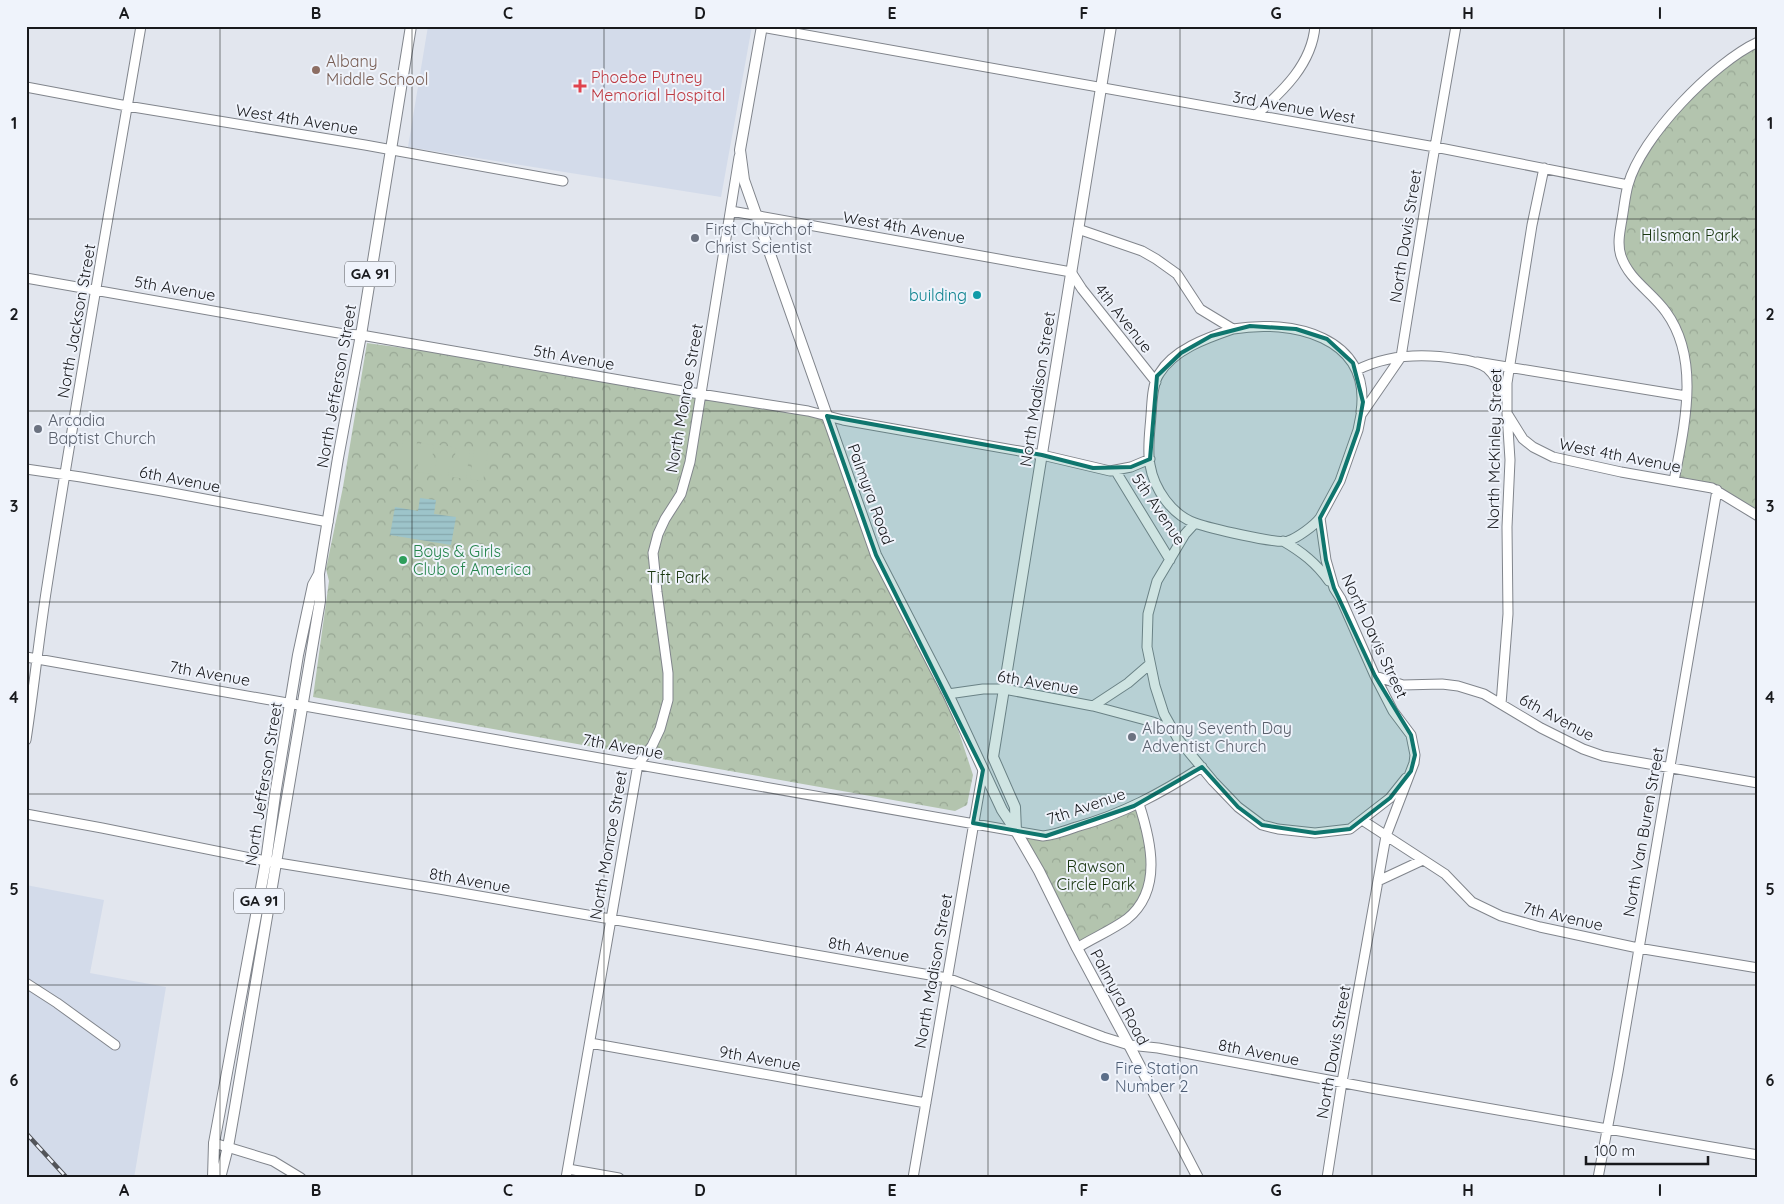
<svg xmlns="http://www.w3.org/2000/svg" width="1784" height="1204" font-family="Quicksand,sans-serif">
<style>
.built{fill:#d3dbea}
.park{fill:url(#park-crowns)}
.garden{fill:#b3c4ae}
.water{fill:url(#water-rules)}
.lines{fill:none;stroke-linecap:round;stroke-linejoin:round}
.minor-casing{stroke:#81858c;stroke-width:11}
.major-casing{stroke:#81858c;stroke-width:12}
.minor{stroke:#fff;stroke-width:9}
.major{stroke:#fff;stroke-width:10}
.rail-casing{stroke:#525459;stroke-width:4.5}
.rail{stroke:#eff3fb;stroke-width:2.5;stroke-dasharray:8;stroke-linecap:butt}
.marked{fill:#0f766e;fill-opacity:0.2;stroke:#0f766e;stroke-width:4;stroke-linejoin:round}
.grid{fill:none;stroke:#18191c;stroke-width:1;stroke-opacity:0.55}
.education-dot{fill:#8d6e63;stroke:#eff3fb;stroke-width:2}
.health-dot{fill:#e0444e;stroke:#eff3fb;stroke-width:2}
.worship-dot{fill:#6b7280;stroke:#eff3fb;stroke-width:2}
.culture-dot{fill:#0f9aa8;stroke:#eff3fb;stroke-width:2}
.leisure-dot{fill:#2e9e5b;stroke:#eff3fb;stroke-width:2}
.service-dot{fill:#5c6f8a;stroke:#eff3fb;stroke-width:2}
.labels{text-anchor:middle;stroke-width:4;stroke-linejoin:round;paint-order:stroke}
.shield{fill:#eff3fb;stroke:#585a5f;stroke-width:1}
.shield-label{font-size:15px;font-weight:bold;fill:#18191c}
.education-label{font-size:16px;fill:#785e54;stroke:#eff3fb;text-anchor:start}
.health-label{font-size:16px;fill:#be3a42;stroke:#eff3fb;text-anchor:start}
.street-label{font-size:16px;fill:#18191c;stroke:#eff3fb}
.worship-label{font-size:16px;fill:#5b616d;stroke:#eff3fb;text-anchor:start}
.park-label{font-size:16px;fill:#19360f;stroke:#eff3fb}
.culture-label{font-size:16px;fill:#0d838f;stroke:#eff3fb;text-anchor:end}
.leisure-label{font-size:16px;fill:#27864d;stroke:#eff3fb;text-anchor:start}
.service-label{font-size:16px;fill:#4e5e75;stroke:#eff3fb;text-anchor:start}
.neatline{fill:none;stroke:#18191c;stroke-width:2}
.grid-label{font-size:16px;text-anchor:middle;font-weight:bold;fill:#18191c}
</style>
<defs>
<pattern id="park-crowns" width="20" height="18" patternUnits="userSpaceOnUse" patternTransform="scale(1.25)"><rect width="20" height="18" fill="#b3c4ae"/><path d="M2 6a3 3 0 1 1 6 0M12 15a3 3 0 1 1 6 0" fill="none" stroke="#99a895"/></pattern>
<pattern id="water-rules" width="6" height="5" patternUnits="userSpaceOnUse" patternTransform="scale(1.25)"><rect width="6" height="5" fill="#9dc4ca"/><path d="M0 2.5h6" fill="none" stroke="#86a8ad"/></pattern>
</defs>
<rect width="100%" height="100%" fill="#e2e6ee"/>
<!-- built -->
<path class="built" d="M 428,26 L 752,26 L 721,197 L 408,147 Z
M 26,885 L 104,900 L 90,973 L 166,987 L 134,1178 L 33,1178 L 26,1171 Z"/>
<!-- park -->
<path class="park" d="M 1758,43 L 1758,514 L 1713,486 L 1676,479 L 1687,423 L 1682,341 L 1622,254 L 1629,185 L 1648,146 L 1701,85 Z
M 367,343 L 499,361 L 826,417 L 875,556 L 947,696 L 973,775 L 967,805 L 955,811 L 313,697 L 329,581 L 326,569 L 343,487 Z
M 1139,805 L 1150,874 L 1137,906 L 1126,917 L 1077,947 L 1018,833 L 1042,837 Z"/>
<!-- garden -->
<path class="garden" d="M 403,440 L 417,442 L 413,471 L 399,469 Z
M 421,443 L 434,445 L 430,474 L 417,472 Z
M 439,445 L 452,447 L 448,476 L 434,474 Z
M 456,448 L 470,450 L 466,479 L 452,477 Z
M 474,450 L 488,452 L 483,481 L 470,479 Z"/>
<!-- water -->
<path class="water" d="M 420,498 L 436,500 L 434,514 L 456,517 L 451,545 L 390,535 L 395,507 L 418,511 Z"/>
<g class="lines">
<!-- minor casing -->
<g class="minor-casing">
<path id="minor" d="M 761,27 L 1435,147 L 1628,185
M 26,87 L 127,106 L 365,145 L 563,181
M 1256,115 C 1283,91 1312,64 1315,26
M 731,211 L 1071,272 L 1082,289 L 1156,382
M 1078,229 L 1142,251 L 1156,259 L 1177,274 L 1200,309 L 1233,329 C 1291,319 1372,336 1361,412
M 26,278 L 344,334 L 361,335 L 700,394 L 808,411 L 843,420 L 1042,455 L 1110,471 L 1131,467 L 1150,459
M 1477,362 L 1686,396
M 1357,370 C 1389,354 1423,353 1458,359 C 1469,360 1478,362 1487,368 C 1496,376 1501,387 1505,397
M 1508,415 L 1523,439 L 1533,447 L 1553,457 L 1621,472 L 1712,488 L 1758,516
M 26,469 L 81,477 L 162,491 L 328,522
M 1115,470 L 1170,560
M 1674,481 C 1684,427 1701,360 1666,312 C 1652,292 1629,280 1621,256 C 1617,244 1620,231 1622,219 C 1624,208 1625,196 1628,185 C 1641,137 1713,63 1758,42
M 1320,518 C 1314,526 1297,538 1288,541 C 1276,544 1209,528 1195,523 L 1185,534 L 1157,581 L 1148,614 L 1147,647 L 1155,686 L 1164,714 L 1178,739 L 1213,781 L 1238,807 L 1262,825 L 1278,829 L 1315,833 L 1350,829 L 1390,798 L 1406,778
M 1195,523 C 1172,515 1154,489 1150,465 C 1147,449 1150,431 1151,415 C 1152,403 1152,384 1159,374 C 1174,349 1207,338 1233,329
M 1283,541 C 1302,552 1316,563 1329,581
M 26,657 L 1043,836 C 1054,835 1065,831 1076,827 C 1123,814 1161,793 1202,767
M 1375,676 L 1403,685 L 1442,684 L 1458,686 L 1484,694 L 1541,728 L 1583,749 L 1603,756 L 1758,783
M 948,694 L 983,689 L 1004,689 L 1093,706 L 1128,683 L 1150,664
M 1501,704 L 1508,614 L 1507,527 L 1510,460 L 1507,413 L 1507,383 L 1532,225 L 1544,168
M 1093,706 L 1153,722 L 1173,731
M 26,740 C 34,688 39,637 47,586 C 76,399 109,213 141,26
M 26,814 L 102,828 L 266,861 L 439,889 L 947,978 L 1103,1037 L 1129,1045 L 1158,1048 L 1371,1088 L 1758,1155
M 1362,820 L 1445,874 L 1472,902 L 1501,916 L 1540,927 L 1638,948 L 1758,968
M 1378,881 L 1423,860
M 1077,948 C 1093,938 1112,930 1127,919 C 1163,890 1151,841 1139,804
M 26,983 L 57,1003 L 115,1045
M 590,1043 L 926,1103
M 214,1143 L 273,1161 L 301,1178
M 568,1169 L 619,1178
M 566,1178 L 638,764 L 652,746 L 660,729 L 668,700 L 668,673 L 657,592 L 653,553 L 658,534 L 665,519 L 681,494 L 690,462 L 739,157
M 913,1178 L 983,770
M 1327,1178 L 1342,1082 L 1386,836 L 1414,763 L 1415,755 L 1411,735 L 1393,711 L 1375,676 L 1341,599 L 1334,588 L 1326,560 L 1320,518 L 1340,481 L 1358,430 L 1361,415 L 1401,357 L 1432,164 L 1456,26
M 1598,1178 L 1618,1072 L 1717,490"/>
</g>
<!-- major casing -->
<g class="major-casing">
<path id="major" d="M 762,26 L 740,150 L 744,180 L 876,555 L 948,694 L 1002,810 L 1016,831 L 1039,871 L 1077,948 L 1129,1045 L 1198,1178
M 1016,831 L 1015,807 L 993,757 L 1111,26
M 213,1178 L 214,1143 L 266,861 L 275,795 L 298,655 L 313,585 L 319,574
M 220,1178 L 228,1147 L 235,1107 L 320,601 L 319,574 L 338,458 L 361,335 L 411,26"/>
</g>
<!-- minor -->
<use href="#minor" class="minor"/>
<!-- major -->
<use href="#major" class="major"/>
<!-- rail casing -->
<g class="rail-casing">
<path id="rail" d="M 26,1133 L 67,1178"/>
</g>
<!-- rail -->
<use href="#rail" class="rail"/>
</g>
<!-- marked area -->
<path class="marked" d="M 1250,326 L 1296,329 L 1327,339 L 1353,363 L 1363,402 L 1358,430 L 1340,481 L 1320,518 L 1326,560 L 1334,588 L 1375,676 L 1411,735 L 1415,755 L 1411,771 L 1390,798 L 1350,829 L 1315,833 L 1262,825 L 1238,807 L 1202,767 L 1134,806 L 1046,836 L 973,823 L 983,770 L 876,555 L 827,416 L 1042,455 L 1093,468 L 1131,467 L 1150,459 L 1157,376 L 1181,353 L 1211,336 Z"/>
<!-- grid -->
<path class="grid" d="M 220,26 L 220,1178M 412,26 L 412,1178M 604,26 L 604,1178M 796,26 L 796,1178M 988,26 L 988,1178M 1180,26 L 1180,1178M 1372,26 L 1372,1178M 1564,26 L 1564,1178M 26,219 L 1758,219M 26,411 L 1758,411M 26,602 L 1758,602M 26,794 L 1758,794M 26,985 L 1758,985"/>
<!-- markers -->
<circle class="education-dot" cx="316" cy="70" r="5"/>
<path class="health-dot" d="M577.5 78.5h5v5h5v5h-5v5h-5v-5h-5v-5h5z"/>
<g class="worship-dot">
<circle cx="695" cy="238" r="5"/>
<circle cx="38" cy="429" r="5"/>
<circle cx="1132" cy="737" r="5"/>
</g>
<circle class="culture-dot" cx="977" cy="295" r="5"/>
<circle class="leisure-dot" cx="403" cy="560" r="5"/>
<circle class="service-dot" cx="1105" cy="1077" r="5"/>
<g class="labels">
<!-- shield labels -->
<g class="shield">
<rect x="345" y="261.5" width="50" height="25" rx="4"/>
<rect x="234" y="888.5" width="50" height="25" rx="4"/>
</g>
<g class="shield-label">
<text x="370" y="279">GA 91</text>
<text x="259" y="906">GA 91</text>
</g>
<!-- education labels -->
<g class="education-label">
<text x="326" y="67">Albany<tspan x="326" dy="18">Middle School</tspan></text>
</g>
<!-- health labels -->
<g class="health-label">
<text x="591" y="83">Phoebe Putney<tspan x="591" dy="18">Memorial Hospital</tspan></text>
</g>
<!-- street labels -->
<g class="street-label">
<text transform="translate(1294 107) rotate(10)" y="6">3rd Avenue West</text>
<text transform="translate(297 119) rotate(9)" y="6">West 4th Avenue</text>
<text transform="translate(904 227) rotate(10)" y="6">West 4th Avenue</text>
<text transform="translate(1405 236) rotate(-81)" y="6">North Davis Street</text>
<text transform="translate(175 288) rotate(10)" y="6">5th Avenue</text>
<text transform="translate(1124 318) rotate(52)" y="6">4th Avenue</text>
<text transform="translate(76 321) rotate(-80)" y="6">North Jackson Street</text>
<text transform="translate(574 357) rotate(10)" y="6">5th Avenue</text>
<text transform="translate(336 386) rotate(-80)" y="6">North Jefferson Street</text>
<text transform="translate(1037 389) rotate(-81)" y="6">North Madison Street</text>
<text transform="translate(684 398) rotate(-80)" y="6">North Monroe Street</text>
<text transform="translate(1494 449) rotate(-89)" y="6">North McKinley Street</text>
<text transform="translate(1620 455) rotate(11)" y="6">West 4th Avenue</text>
<text transform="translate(180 479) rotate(11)" y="6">6th Avenue</text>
<text transform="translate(871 494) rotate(70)" y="6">Palmyra Road</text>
<text transform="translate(1159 509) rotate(56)" y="6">5th Avenue</text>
<text transform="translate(1375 636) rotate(65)" y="6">North Davis Street</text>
<text transform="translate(210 673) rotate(10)" y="6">7th Avenue</text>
<text transform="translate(1038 682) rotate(9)" y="6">6th Avenue</text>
<text transform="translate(1557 717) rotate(28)" y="6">6th Avenue</text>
<text transform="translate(623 746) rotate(10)" y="6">7th Avenue</text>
<text transform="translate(263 784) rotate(-81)" y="6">North Jefferson Street</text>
<text transform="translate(1086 806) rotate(-19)" y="6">7th Avenue</text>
<text transform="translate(1643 832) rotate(-80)" y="6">North Van Buren Street</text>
<text transform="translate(608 845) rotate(-80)" y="6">North Monroe Street</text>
<text transform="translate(470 880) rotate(10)" y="6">8th Avenue</text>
<text transform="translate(1563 916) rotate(13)" y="6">7th Avenue</text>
<text transform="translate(869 949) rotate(10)" y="6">8th Avenue</text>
<text transform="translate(933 971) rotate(-80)" y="6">North Madison Street</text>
<text transform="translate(1120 997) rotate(62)" y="6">Palmyra Road</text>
<text transform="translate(1259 1052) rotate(11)" y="6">8th Avenue</text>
<text transform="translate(1333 1052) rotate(-80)" y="6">North Davis Street</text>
<text transform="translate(760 1058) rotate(10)" y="6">9th Avenue</text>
</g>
<!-- worship labels -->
<g class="worship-label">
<text x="705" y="235">First Church of<tspan x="705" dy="18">Christ Scientist</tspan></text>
<text x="48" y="426">Arcadia<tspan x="48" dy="18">Baptist Church</tspan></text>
<text x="1142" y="734">Albany Seventh Day<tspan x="1142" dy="18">Adventist Church</tspan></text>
</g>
<!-- park labels -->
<g class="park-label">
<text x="1690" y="241">Hilsman Park</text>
<text x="678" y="583">Tift Park</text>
<text x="1096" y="872">Rawson<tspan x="1096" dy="18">Circle Park</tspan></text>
</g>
<!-- culture labels -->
<g class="culture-label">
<text x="967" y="301">building</text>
</g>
<!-- leisure labels -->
<g class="leisure-label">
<text x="413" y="557">Boys &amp; Girls<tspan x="413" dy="18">Club of America</tspan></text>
</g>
<!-- service labels -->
<g class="service-label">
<text x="1115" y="1074">Fire Station<tspan x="1115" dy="18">Number 2</tspan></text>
</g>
</g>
<!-- border -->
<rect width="1784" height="1204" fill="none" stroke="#eff3fb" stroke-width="55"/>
<!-- scale -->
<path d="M1586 1156v8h122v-8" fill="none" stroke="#18191c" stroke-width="2.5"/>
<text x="1594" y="1156" font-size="15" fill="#18191c" stroke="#eff3fb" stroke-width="4" paint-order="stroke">100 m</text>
<rect x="28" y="28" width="1728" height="1148" class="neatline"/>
<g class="grid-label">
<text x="124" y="19">A</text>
<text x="316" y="19">B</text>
<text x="508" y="19">C</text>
<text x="700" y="19">D</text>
<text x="892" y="19">E</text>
<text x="1084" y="19">F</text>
<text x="1276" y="19">G</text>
<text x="1468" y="19">H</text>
<text x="1660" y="19">I</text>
<text x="14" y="129">1</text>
<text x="1770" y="129">1</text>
<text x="14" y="320">2</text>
<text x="1770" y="320">2</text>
<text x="14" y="512">3</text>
<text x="1770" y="512">3</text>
<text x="14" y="703">4</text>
<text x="1770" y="703">4</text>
<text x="14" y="895">5</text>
<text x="1770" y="895">5</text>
<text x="14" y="1086">6</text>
<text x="1770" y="1086">6</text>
<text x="124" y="1196">A</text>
<text x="316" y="1196">B</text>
<text x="508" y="1196">C</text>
<text x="700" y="1196">D</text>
<text x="892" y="1196">E</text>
<text x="1084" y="1196">F</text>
<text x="1276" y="1196">G</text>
<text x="1468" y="1196">H</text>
<text x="1660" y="1196">I</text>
</g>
</svg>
